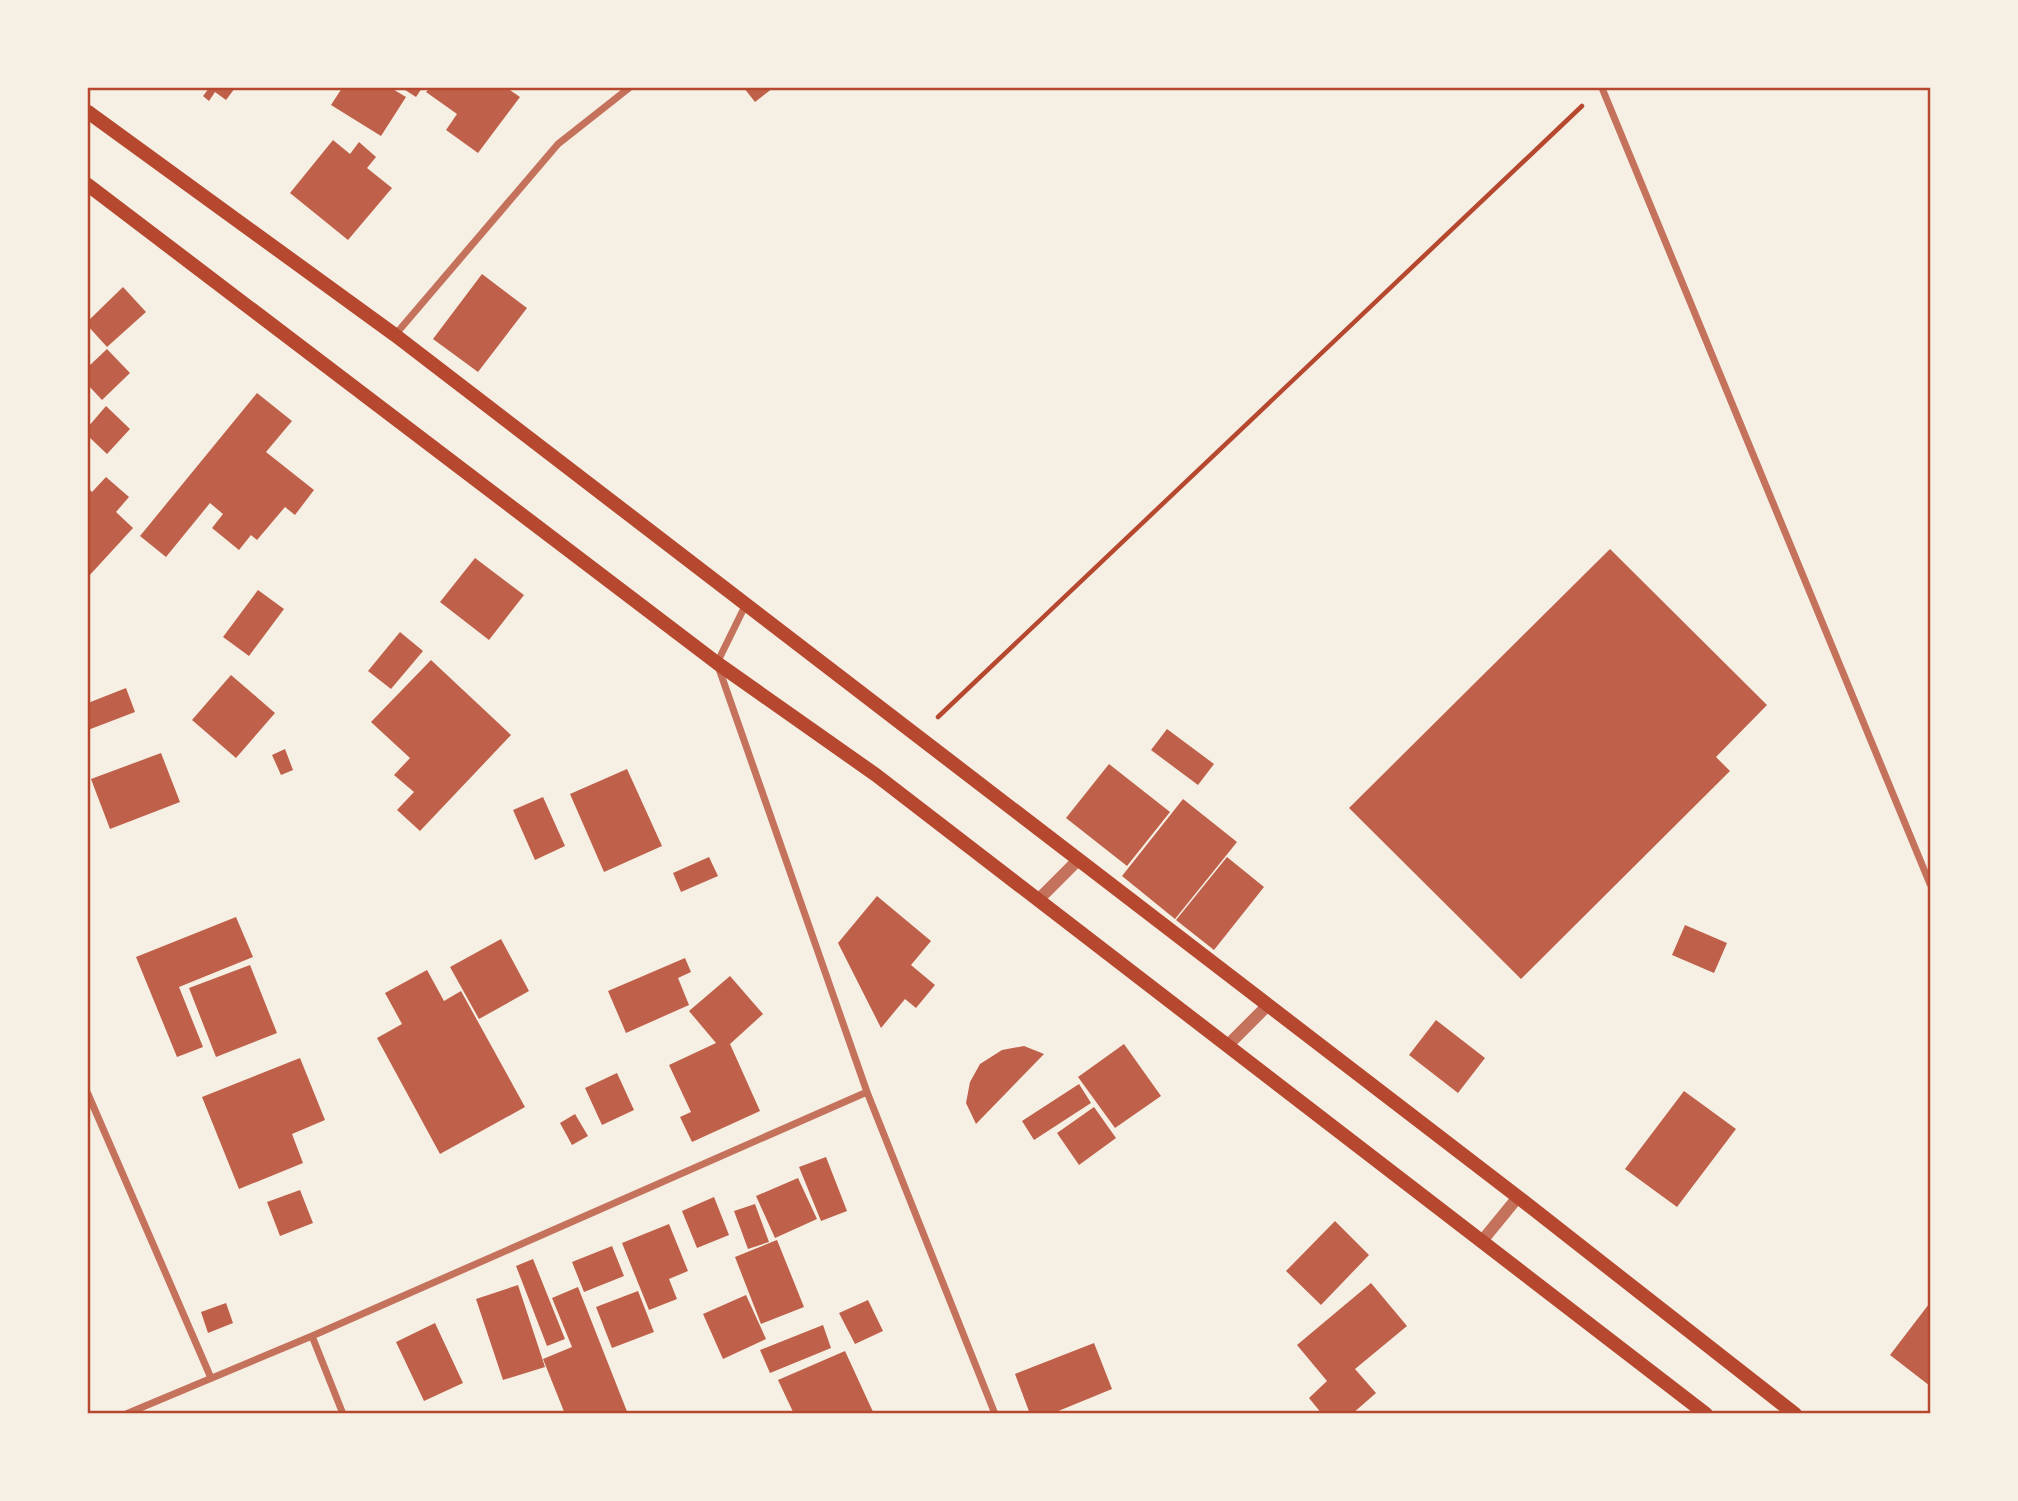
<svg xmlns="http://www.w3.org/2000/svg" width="2018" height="1501" font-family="'Exo 2',sans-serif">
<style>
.building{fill:#bf614a}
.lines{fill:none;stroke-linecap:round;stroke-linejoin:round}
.path{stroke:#b5482f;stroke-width:4.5}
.minor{stroke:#c5725c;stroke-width:7}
.tertiary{stroke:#c5725c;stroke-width:12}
.secondary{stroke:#b5482f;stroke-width:14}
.neatline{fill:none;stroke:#b5482f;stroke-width:2.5}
</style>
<rect width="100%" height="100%" fill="#f6efe4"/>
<!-- building -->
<path class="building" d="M 209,88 L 235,88 L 226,100 L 215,92 L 209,101 L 203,96 Z
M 342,88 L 391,88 L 406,97 L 381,136 L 331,105 Z
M 402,88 L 422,88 L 416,97 Z
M 430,88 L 507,88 L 520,97 L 478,153 L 446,130 L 457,114 L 426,92 Z
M 744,88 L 773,88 L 755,102 Z
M 333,140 L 350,154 L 359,142 L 376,157 L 367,168 L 392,188 L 348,240 L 290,193 Z
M 482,274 L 527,308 L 478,372 L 433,339 Z
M 123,287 L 146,312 L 107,347 L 88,326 L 88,321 Z
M 107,349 L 130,373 L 102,400 L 88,385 L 88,367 Z
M 257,393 L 292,421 L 266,452 L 314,490 L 295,515 L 285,507 L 257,540 L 251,535 L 239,550 L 212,528 L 223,514 L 210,503 L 166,557 L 140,536 Z
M 106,406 L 130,429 L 107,454 L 88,436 L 88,427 Z
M 106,477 L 129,497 L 116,512 L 133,528 L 88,577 L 88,488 L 92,492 Z
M 1610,549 L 1767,705 L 1716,757 L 1730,771 L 1521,979 L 1349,808 Z
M 475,558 L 524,595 L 489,640 L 440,602 Z
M 258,590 L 284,609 L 249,656 L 223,637 Z
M 400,632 L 423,651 L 391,689 L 368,671 Z
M 431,660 L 511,735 L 420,831 L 397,810 L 414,792 L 394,775 L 410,758 L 371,722 Z
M 231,675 L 275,713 L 236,758 L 192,720 Z
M 126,688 L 135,712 L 88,730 L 88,703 Z
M 1167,729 L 1214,764 L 1198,785 L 1151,750 Z
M 285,749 L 293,770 L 281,775 L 272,755 Z
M 161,753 L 180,802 L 110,829 L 91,779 Z
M 1109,764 L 1170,812 L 1127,866 L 1066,818 Z
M 627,769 L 662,846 L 604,872 L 570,794 Z
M 543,797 L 565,846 L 535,860 L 513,810 Z
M 1183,799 L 1237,842 L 1175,919 L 1122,876 Z
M 709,857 L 718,876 L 681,892 L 673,873 Z
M 1227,857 L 1264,887 L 1214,950 L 1176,920 Z
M 877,896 L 931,941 L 911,965 L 935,985 L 916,1008 L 905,999 L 881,1028 L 838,943 Z
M 236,917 L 253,957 L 179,987 L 203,1047 L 177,1057 L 136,957 Z
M 1685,925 L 1727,943 L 1714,973 L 1672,955 Z
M 501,939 L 529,991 L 479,1019 L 450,967 Z
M 685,958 L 691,972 L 678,978 L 689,1005 L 626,1033 L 608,991 Z
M 250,965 L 277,1033 L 216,1057 L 189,988 Z
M 427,970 L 444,1001 L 461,991 L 525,1107 L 440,1154 L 377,1038 L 402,1024 L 385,993 Z
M 730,976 L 763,1014 L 730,1044 L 760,1111 L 692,1142 L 680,1117 L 691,1112 L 669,1065 L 716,1043 L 689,1011 Z
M 1436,1020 L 1485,1058 L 1458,1093 L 1409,1055 Z
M 1124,1044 L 1161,1096 L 1115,1128 L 1078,1077 Z
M 1024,1046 L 1044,1054 L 976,1124 L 966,1103 L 970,1082 L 980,1064 L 1002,1050 Z
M 300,1058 L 325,1120 L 292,1134 L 303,1163 L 239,1189 L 202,1097 Z
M 617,1073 L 634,1110 L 602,1125 L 585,1088 Z
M 1079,1084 L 1091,1103 L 1034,1140 L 1022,1121 Z
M 1684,1091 L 1736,1129 L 1677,1207 L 1625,1169 Z
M 1094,1107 L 1116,1138 L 1079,1165 L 1057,1133 Z
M 575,1114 L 588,1136 L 572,1145 L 560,1123 Z
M 826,1157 L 847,1211 L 821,1221 L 799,1167 Z
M 798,1178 L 817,1219 L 775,1238 L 756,1196 Z
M 300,1190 L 313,1223 L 280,1236 L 267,1202 Z
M 714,1197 L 729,1235 L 697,1248 L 682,1211 Z
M 755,1204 L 769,1242 L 748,1249 L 734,1211 Z
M 1335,1221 L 1369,1255 L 1321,1305 L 1286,1271 Z
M 669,1224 L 688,1271 L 669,1279 L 677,1299 L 649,1310 L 622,1243 Z
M 777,1240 L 804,1307 L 761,1324 L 735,1257 Z
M 612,1246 L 624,1276 L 584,1292 L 572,1262 Z
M 533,1259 L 565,1339 L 547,1346 L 516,1266 Z
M 1371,1283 L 1407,1326 L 1355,1369 L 1376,1393 L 1352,1414 L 1322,1414 L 1309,1398 L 1327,1381 L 1297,1345 Z
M 518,1285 L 545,1367 L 503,1380 L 476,1299 Z
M 578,1287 L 628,1414 L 565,1414 L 543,1359 L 572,1347 L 552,1298 Z
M 638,1291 L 654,1332 L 612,1348 L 596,1307 Z
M 746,1295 L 766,1339 L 723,1359 L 703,1314 Z
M 868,1300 L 883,1331 L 855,1344 L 839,1313 Z
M 226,1303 L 233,1323 L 208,1333 L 201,1312 Z
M 1929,1304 L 1930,1306 L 1930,1386 L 1890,1355 Z
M 435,1323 L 463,1383 L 424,1401 L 396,1342 Z
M 823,1325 L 831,1348 L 770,1373 L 760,1350 Z
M 1094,1343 L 1112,1389 L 1051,1414 L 1030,1414 L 1015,1374 Z
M 845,1351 L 874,1414 L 794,1414 L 778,1380 Z"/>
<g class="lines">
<!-- path -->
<path class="path" d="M 938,717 L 1582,106"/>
<!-- minor -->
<path class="minor" d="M 1602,88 L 1930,884
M 395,335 L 558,144 L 629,88
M 746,604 L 717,663 L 867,1092 L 995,1414
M 88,1094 L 211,1378
M 312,1336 L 343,1414
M 126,1414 L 312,1336 L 867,1092"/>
<!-- tertiary -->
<path class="tertiary" d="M 1038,900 L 1078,860
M 1228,1045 L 1268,1005
M 1482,1241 L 1518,1197"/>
<!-- secondary -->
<path class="secondary" d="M 88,112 L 395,335 L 1518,1197 L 1795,1414
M 88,185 L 717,663 L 876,775 L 1706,1414"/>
</g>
<!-- border -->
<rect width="2018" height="1501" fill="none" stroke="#f6efe4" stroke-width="178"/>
<rect x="89" y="89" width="1840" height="1323" class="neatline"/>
</svg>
